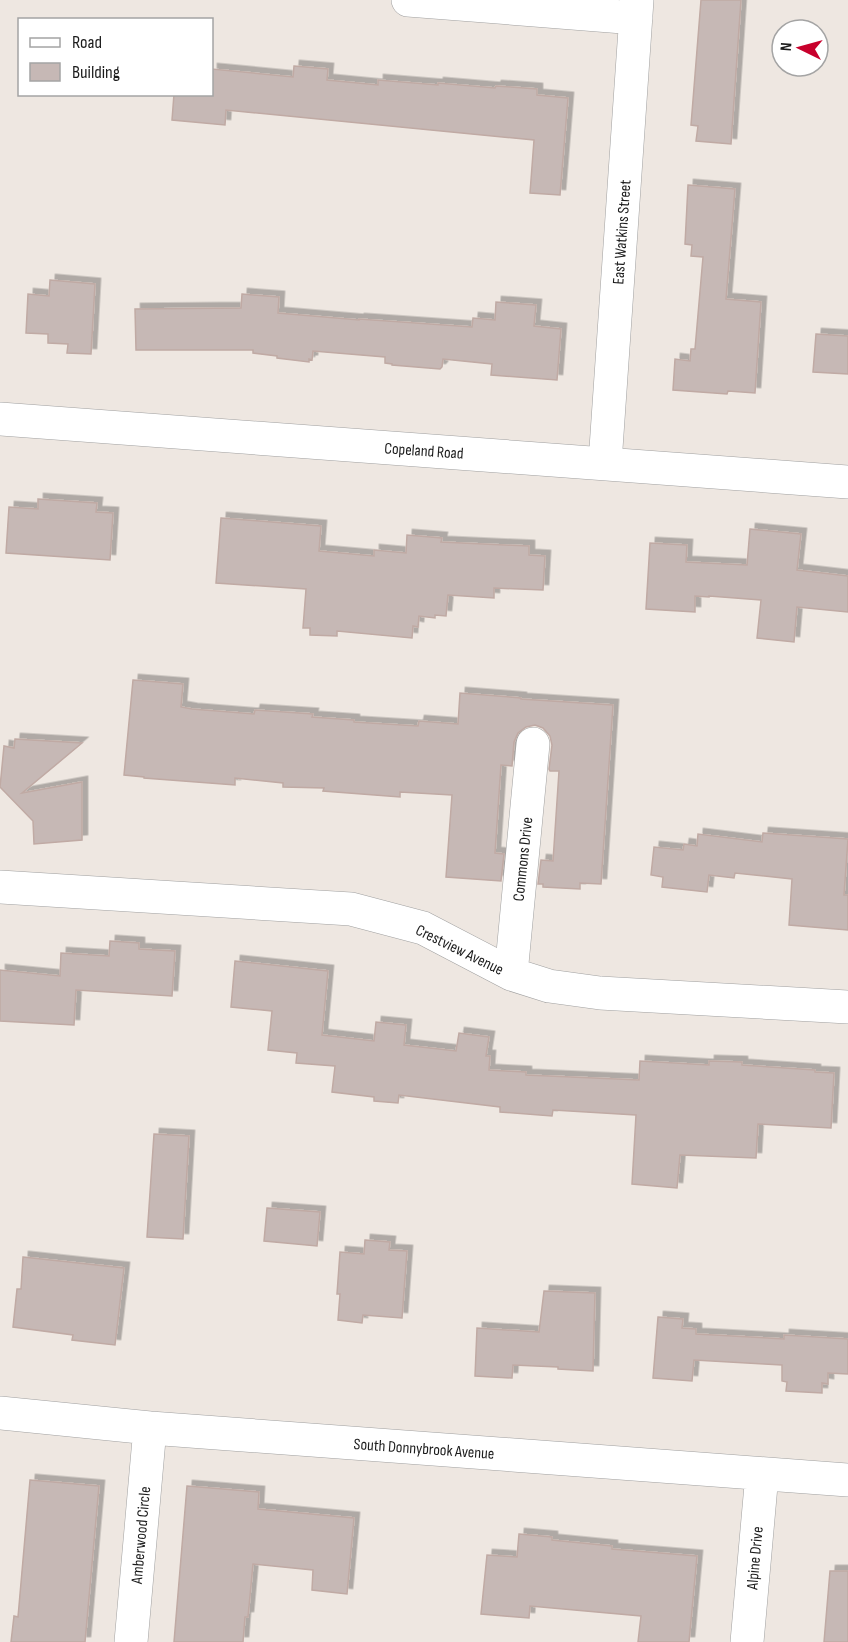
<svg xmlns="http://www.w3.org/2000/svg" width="848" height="1642" font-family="'Sofia Sans Condensed',sans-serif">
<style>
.building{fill:#c6b8b5;stroke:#c0aaa4;stroke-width:1.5;filter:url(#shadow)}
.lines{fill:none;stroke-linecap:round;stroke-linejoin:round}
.minor-casing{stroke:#a0a0a0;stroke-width:34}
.tertiary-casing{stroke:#a0a0a0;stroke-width:34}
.minor{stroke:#fff;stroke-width:33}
.tertiary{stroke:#fff;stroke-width:33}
.labels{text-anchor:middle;stroke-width:6;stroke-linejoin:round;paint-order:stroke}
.street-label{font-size:16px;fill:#1c1c1c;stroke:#fff}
</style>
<defs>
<filter id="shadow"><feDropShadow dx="5.5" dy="-5.5" stdDeviation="0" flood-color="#0004"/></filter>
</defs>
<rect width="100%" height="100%" fill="#eee7e1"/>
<!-- building -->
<path class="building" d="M 701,0 L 741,0 L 731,144 L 696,141 L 698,126 L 691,125 Z
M 294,66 L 328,69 L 327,80 L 378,85 L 378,80 L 438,85 L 438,83 L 495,88 L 496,86 L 537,89 L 537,95 L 568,98 L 560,195 L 530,193 L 534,140 L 226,110 L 225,125 L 172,120 L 174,94 L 212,94 L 212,69 L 293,77 Z
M 688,185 L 735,189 L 726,299 L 761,302 L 755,393 L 728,391 L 727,394 L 673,390 L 675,359 L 690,361 L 691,349 L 695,349 L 703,257 L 691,256 L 692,245 L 685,244 Z
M 50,280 L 95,284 L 91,354 L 67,353 L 68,344 L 48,343 L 48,334 L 26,333 L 28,294 L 49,296 Z
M 242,294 L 279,297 L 278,313 L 359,320 L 359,319 L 472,327 L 473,318 L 495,320 L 496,302 L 536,305 L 534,326 L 561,329 L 557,380 L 491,375 L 492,364 L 443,359 L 442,367 L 440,369 L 392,365 L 392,364 L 385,363 L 385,357 L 313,351 L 312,360 L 309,359 L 309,362 L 277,358 L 277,356 L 253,353 L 253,350 L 136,350 L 135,309 L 241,308 Z
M 816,334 L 848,336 L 848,374 L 813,372 Z
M 38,499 L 97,503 L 96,512 L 113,513 L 110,560 L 6,553 L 9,507 L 38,509 Z
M 221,518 L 321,526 L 319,551 L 374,556 L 374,550 L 406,553 L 407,535 L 442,538 L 441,542 L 529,546 L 529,555 L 545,556 L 543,590 L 494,588 L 494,598 L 448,595 L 446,616 L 435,615 L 435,618 L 419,616 L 418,627 L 413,626 L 412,638 L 337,631 L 337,636 L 310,635 L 310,628 L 303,628 L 306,589 L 216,583 Z
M 750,529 L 801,534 L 797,570 L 848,576 L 848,612 L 797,607 L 794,642 L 757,638 L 761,600 L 709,596 L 709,597 L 695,596 L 695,612 L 646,609 L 650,543 L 687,545 L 686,562 L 747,565 Z
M 133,680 L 183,684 L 181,707 L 192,709 L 254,714 L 255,710 L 313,714 L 312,717 L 354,720 L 354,722 L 418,726 L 419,721 L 458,724 L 460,693 L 521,698 L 521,699 L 613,705 L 601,884 L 580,883 L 580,889 L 543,887 L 543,884 L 538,884 L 541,860 L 553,861 L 559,771 L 550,771 L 549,769 L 552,745 L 550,736 L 543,728 L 535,725 L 526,727 L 518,733 L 514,742 L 512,766 L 501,765 L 495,853 L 504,854 L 501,881 L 446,877 L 452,795 L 400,792 L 400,797 L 323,791 L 324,788 L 283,787 L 283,783 L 235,778 L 235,785 L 144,778 L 144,777 L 124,775 Z
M 15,739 L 82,743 L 22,793 L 82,782 L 82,840 L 34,844 L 33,821 L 0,787 L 4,746 L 14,748 Z
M 763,833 L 848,839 L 844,895 L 848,895 L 848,930 L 789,925 L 792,879 L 735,873 L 734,878 L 709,875 L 707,892 L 662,887 L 663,877 L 651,875 L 654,847 L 683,850 L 684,844 L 697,846 L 698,834 L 762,842 Z
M 110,941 L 139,943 L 139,949 L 175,951 L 172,996 L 76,990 L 74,1025 L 0,1021 L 0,970 L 60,976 L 61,953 L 109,956 Z
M 235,961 L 328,971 L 322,1035 L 374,1041 L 376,1022 L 406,1025 L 404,1045 L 456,1051 L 459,1033 L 489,1037 L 486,1056 L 490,1056 L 489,1070 L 526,1072 L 526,1075 L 639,1080 L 640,1061 L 709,1065 L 709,1061 L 742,1062 L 742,1065 L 815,1070 L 815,1072 L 834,1073 L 831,1128 L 758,1124 L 756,1158 L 680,1155 L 677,1188 L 632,1184 L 636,1115 L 553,1110 L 552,1116 L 500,1112 L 500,1107 L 399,1095 L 398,1103 L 374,1101 L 374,1097 L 332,1092 L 335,1066 L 296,1063 L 297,1053 L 268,1050 L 272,1011 L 231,1007 Z
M 154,1134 L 189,1136 L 183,1239 L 147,1237 Z
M 267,1208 L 320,1212 L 317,1246 L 264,1241 Z
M 365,1240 L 390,1242 L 389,1250 L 407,1251 L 402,1318 L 363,1315 L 362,1323 L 338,1320 L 340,1294 L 337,1294 L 340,1252 L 364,1254 Z
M 23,1257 L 124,1268 L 115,1345 L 72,1340 L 73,1335 L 13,1327 L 17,1289 L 21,1289 Z
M 544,1291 L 595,1293 L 593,1371 L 558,1369 L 558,1367 L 513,1365 L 512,1378 L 475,1376 L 477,1328 L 539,1332 Z
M 658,1317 L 683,1319 L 682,1328 L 696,1329 L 696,1334 L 784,1339 L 784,1335 L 848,1339 L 848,1374 L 828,1373 L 828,1384 L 822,1383 L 822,1393 L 786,1391 L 787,1382 L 782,1381 L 782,1365 L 694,1360 L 692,1381 L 653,1378 Z
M 30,1480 L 99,1486 L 85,1642 L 11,1642 L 14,1616 L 18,1617 Z
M 187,1486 L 259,1492 L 258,1509 L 354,1518 L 347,1594 L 312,1590 L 313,1570 L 253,1564 L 248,1617 L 245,1617 L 243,1642 L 174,1642 Z
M 519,1534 L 552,1537 L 552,1540 L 612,1546 L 612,1549 L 697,1556 L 689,1642 L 638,1642 L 641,1616 L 530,1606 L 529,1618 L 481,1614 L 487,1555 L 517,1557 Z
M 830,1571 L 848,1571 L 848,1642 L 824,1642 Z"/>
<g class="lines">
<!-- minor casing -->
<g class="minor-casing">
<path id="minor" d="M 408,0 L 636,18
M 605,463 L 637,0
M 0,887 L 351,909 L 423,928 L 511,974 L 549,986 L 600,993 L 848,1007
M 511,974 L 533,744
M 0,1413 L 150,1428 L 848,1480
M 131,1642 L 150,1428
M 747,1642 L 762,1474"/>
</g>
<!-- tertiary casing -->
<g class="tertiary-casing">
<path id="tertiary" d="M 0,419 L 848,482"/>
</g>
<!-- minor -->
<use href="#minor" class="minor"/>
<!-- tertiary -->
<use href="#tertiary" class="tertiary"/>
</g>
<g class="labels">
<!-- street labels -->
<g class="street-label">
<text transform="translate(621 232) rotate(-86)" y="6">East Watkins Street</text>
<text transform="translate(424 450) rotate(4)" y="6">Copeland Road</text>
<text transform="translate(522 859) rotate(-84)" y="6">Commons Drive</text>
<text transform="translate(460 949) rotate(26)" y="6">Crestview Avenue</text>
<text transform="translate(424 1448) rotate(4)" y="6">South Donnybrook Avenue</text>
<text transform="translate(140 1535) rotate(-85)" y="6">Amberwood Circle</text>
<text transform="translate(754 1558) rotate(-85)" y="6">Alpine Drive</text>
</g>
</g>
<!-- legend -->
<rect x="18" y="18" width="195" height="78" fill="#ffffff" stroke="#a4a4a4" stroke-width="1.5"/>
<rect x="30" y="38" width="30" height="9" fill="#ffffff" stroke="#a4a4a4" stroke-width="1.5"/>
<text x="72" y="48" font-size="18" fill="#1c1c1c">Road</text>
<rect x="30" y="63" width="30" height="18" fill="#c6b8b5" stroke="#a4a4a4" stroke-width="1.5"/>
<text x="72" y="78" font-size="18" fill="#1c1c1c">Building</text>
<!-- north arrow -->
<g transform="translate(800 48) rotate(275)"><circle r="28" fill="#ffffff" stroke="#a4a4a4" stroke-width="1.5"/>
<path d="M0-4.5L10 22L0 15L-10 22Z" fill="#c8002c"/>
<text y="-9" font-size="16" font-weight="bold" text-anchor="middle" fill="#1c1c1c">N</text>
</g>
</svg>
